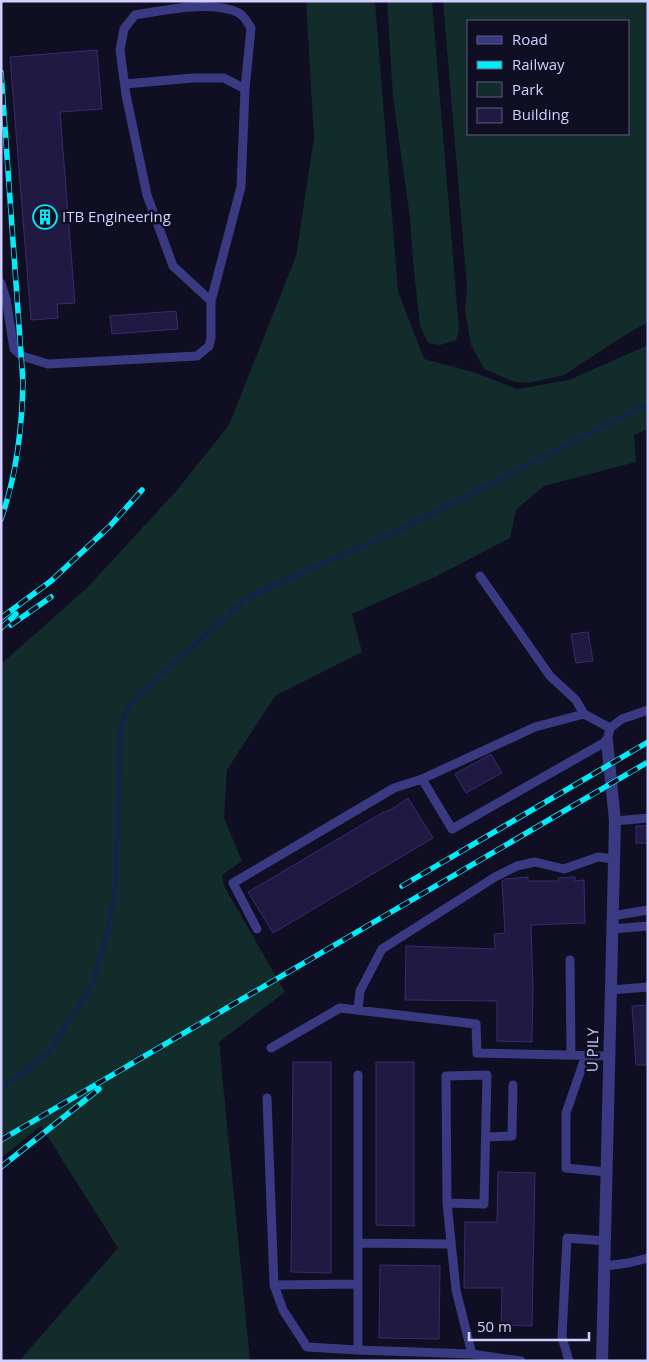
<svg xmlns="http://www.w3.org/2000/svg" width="649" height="1362" font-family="'Open Sans',sans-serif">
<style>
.green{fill:#112c2a;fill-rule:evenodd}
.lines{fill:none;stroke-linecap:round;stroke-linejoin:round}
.stream{stroke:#0d2647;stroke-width:5}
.building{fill:#201a43;stroke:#362c6f}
.lane{stroke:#393a81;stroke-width:9}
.street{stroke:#393a81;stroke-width:12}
.rail-casing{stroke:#02ebf8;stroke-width:5.5}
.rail{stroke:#100e22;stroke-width:4;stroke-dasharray:11;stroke-linecap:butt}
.labels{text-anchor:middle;stroke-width:5;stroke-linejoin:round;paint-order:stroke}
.poi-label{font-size:15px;fill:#d2cfff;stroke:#100e22;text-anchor:start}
.street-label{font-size:15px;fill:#d2cfff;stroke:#100e22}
</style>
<rect width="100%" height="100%" fill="#100e22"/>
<!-- green -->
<path class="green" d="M 306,1 L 375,1 L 398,291 L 424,359 L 473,372 L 517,389 L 569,380 L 648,345 L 648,429 L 634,435 L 636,462 L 544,486 L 516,510 L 510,538 L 439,575 L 352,614 L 362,652 L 275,696 L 227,770 L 224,818 L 242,861 L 222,875 L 224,886 L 285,992 L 219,1042 L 250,1361 L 19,1361 L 118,1248 L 41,1126 L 1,1158 L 1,664 L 88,587 L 178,489 L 229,425 L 296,256 L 314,138 Z
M 387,1 L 432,1 L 459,330 L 456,340 L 440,345 L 428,343 L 420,326 L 413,262 L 410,218 L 393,97 Z
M 443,1 L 648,1 L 648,322 L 625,335 L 564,375 L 529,383 L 515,382 L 484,369 L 471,345 L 465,310 L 467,287 ZM 468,21 L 628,21 L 628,134 L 468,134 Z"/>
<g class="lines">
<!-- stream -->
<path class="stream" d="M 1,1087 L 27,1070 L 50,1050 L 94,982 L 107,933 L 115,893 L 120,736 L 125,713 L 135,698 L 248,597 L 390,534 L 648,404"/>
</g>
<!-- building -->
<path class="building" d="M 97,50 L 102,109 L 60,112 L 75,303 L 57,304 L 58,318 L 31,320 L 10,57 Z
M 176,311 L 178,329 L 112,334 L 110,316 Z
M 588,632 L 593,661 L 576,663 L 571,634 Z
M 491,754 L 502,773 L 466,793 L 455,774 Z
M 408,798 L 433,838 L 273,933 L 248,892 L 382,813 L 392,809 Z
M 636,826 L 648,826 L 648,843 L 636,843 Z
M 528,877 L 528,881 L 558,881 L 558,878 L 575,877 L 575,881 L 584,880 L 585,923 L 531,925 L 533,988 L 532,1042 L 497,1041 L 497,1001 L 405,1000 L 406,946 L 495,949 L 494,934 L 505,933 L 502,881 L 506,879 Z
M 648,1005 L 648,1065 L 636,1065 L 632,1006 Z
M 293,1062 L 331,1062 L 331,1273 L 291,1272 Z
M 376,1062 L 414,1062 L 414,1226 L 376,1225 Z
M 498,1172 L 535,1173 L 532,1326 L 501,1325 L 502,1288 L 464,1288 L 465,1222 L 497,1222 Z
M 380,1265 L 440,1266 L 439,1339 L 379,1338 Z"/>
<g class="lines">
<!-- lane -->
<path class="lane" d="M 125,84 L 193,78 L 224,78 L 245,89 L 241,187 L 211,301
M 1,283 L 6,299 L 14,349 L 22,356 L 48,364 L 197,356 L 209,346 L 211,338 L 211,301 L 173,266 L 147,195 L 126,95 L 120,50 L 124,29 L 135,15 C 164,10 212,0 239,13 C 244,16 248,23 251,28 L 245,89
M 480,576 L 550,676 L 576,700 L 584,714
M 422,779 L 452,829 L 607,741 L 610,728 L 622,719 L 648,710
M 615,821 L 648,818
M 612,916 L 648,910
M 257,929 L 233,883 L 394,788 L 422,779 L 535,727 L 584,714 L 610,728
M 612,929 L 648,926
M 570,960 L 571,1055
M 611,990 L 648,987
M 358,1010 L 360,991 L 382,949 L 495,877 L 517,866 L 535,862 L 564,869 L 598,857 L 614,859
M 271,1048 L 340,1008 L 476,1024 L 477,1053 L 609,1056
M 586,1055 L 566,1113 L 566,1168 L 607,1172
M 358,1075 L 358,1350 L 472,1354
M 267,1098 L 274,1285 L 358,1284
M 486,1137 L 512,1136 L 513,1085
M 447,1203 L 484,1204 L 487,1075 L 446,1076 L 447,1203 L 456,1290 L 472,1354 L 521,1361
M 358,1243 L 451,1244
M 605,1266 L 628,1263 L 648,1258
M 274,1285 L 283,1310 L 307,1347 L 358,1350
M 569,1361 L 562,1337 L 567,1238 L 606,1241"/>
<!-- street -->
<path class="street" d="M 602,1361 L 615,821 L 607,741"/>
<!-- rail casing -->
<g class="rail-casing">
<path id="rail" d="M 1,72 L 23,382 C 22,429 17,474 1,519
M 1,618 L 51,581 L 110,526 L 142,490
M 11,625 L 51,597
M 1,628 L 16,614
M 402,886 L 648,742
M 1,1140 L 648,762
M 1,1167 L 99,1089"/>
</g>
<!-- rail -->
<use href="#rail" class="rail"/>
</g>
<!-- icons -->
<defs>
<g id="building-ring" transform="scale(1.25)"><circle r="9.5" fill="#100e22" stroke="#02ebf8" stroke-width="1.5"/><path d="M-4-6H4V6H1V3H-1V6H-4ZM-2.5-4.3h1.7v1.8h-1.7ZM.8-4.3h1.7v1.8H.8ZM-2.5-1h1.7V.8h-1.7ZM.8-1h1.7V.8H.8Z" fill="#02ebf8"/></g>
</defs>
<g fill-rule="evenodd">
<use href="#building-ring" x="45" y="217"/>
</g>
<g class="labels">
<!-- poi labels -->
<g class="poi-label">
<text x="62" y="222">ITB Engineering</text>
</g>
<!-- street labels -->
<g class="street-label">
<text transform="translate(593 1050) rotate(-89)" y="5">U PILY</text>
</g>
</g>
<!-- border -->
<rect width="649" height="1362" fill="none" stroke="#d2cfff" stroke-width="5"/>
<!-- legend -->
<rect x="467" y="20" width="162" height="115" fill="#100e22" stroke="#5e5b7a"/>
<rect x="477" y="36" width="25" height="8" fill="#393a81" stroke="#5e5b7a"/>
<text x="512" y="45" font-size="15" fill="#d2cfff">Road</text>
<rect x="477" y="61" width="25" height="8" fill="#02ebf8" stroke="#5e5b7a"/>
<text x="512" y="70" font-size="15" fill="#d2cfff">Railway</text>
<rect x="477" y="82" width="25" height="15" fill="#112c2a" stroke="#5e5b7a"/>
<text x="512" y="95" font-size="15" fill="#d2cfff">Park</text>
<rect x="477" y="108" width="25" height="15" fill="#201a43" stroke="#5e5b7a"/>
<text x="512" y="120" font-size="15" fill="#d2cfff">Building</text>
<!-- scale -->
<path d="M469 1332v8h120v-8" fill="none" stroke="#d2cfff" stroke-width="2.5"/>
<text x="477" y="1332" font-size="15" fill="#d2cfff" stroke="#100e22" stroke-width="4" paint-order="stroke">50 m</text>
</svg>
